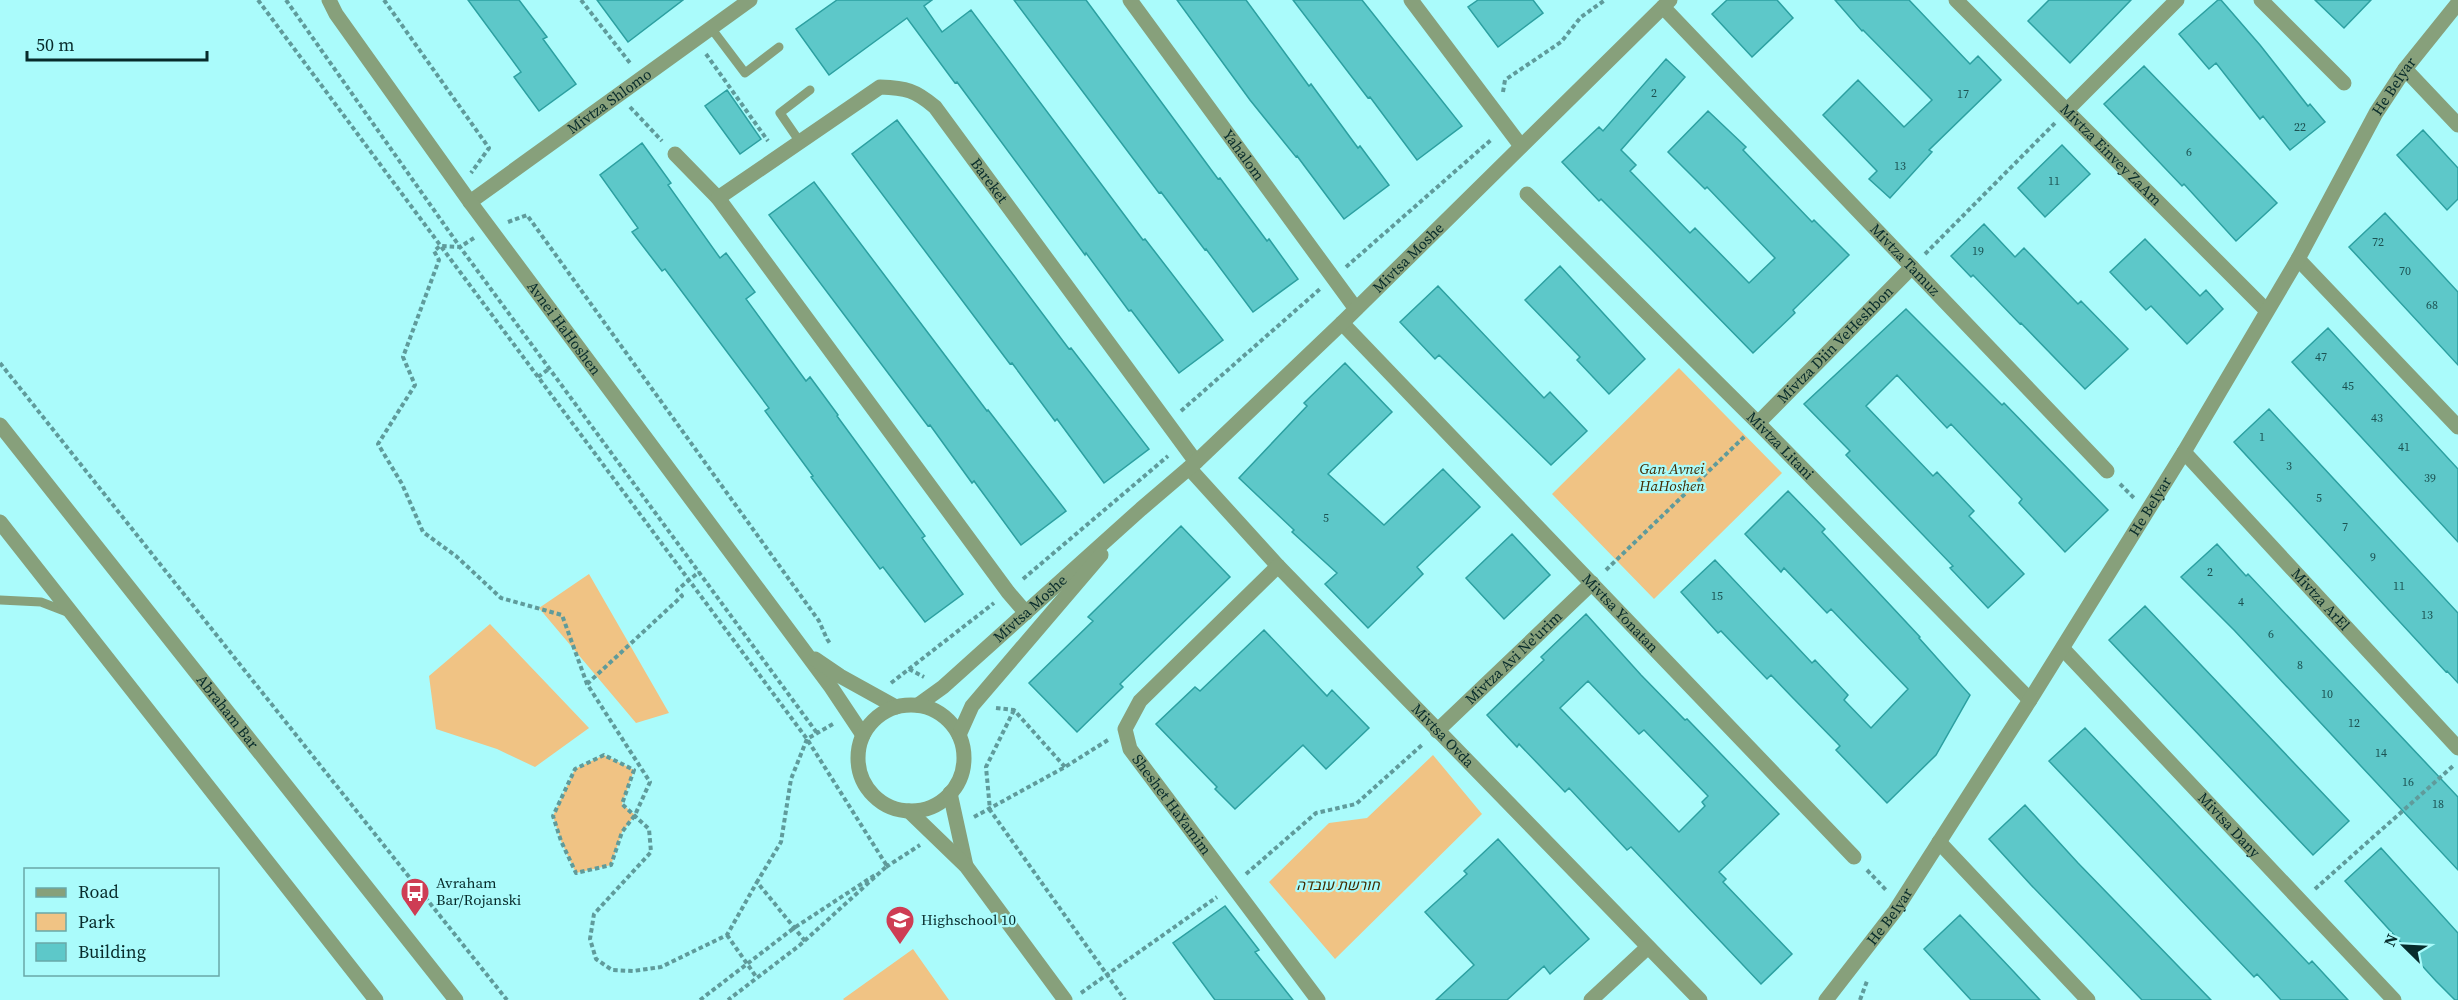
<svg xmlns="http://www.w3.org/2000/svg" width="2458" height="1000" font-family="'Source Serif 4',Heebo,serif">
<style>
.green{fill:#f0c384}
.building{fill:#5dc8c9;stroke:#2ca0a1;stroke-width:1.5;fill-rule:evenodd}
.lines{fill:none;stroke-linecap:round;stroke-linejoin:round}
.path{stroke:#5f9b9b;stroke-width:4;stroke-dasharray:4.5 3;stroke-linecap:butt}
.service{stroke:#87a07b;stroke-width:9}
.minor{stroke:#87a07b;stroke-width:15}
.tertiary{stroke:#87a07b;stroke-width:15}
.labels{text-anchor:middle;stroke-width:4.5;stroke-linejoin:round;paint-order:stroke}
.number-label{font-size:12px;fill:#1c5252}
.street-label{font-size:15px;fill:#072b2b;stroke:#aafbfb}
.park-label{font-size:15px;font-style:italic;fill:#432b01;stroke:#aafbfb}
.poi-label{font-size:15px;fill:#072b2b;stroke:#aafbfb;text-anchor:start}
</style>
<rect width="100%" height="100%" fill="#aafbfb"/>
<!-- green -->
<path class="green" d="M 1679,368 L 1782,473 L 1654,599 L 1552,494 Z
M 589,574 L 669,713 L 636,723 L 539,608 Z
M 490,624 L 589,728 L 535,767 L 497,749 L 436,729 L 429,676 Z
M 604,755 L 634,770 L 622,804 L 635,815 L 622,832 L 611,865 L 576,873 L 561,841 L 553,816 L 575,769 Z
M 1433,755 L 1482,814 L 1335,959 L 1269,882 L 1329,823 L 1367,818 Z
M 913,949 L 949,1000 L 844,1000 L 843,999 Z"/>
<!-- building -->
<path class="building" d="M 468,0 L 519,0 L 547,37 L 543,39 L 576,84 L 539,111 L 514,77 L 521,72 Z
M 597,0 L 683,0 L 628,42 Z
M 837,0 L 932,0 L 924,6 L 942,32 L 971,10 L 1143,240 L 1145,239 L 1223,340 L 1179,373 L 1131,310 L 1129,311 L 1086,253 L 1085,255 L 957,82 L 955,83 L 907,18 L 829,75 L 796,29 Z
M 1014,0 L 1086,0 L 1218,179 L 1220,178 L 1267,241 L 1269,239 L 1298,279 L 1253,312 L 1206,249 L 1205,250 L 1161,192 L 1159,193 Z
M 1177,0 L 1246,0 L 1309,86 L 1311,84 L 1358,148 L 1360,146 L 1389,185 L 1344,219 L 1297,156 L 1296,157 L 1250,100 Z
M 1293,0 L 1362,0 L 1462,126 L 1417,160 L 1370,97 L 1368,98 Z
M 1478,0 L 1533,0 L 1543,13 L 1498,47 L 1468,7 Z
M 1727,0 L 1777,0 L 1793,18 L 1752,57 L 1712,14 Z
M 1835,0 L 1909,0 L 1970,64 L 1978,56 L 2001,80 L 1929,150 L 1932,152 L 1890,198 L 1869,179 L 1877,171 L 1823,115 L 1858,80 L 1904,127 L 1932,100 L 1863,30 L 1862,31 Z
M 2049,0 L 2131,0 L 2070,63 L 2028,21 Z
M 2218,0 L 2221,0 L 2260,45 L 2308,106 L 2310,104 L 2325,122 L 2290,150 L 2263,116 L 2260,119 L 2216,63 L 2209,69 L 2179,34 Z
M 2315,0 L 2371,0 L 2344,28 Z
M 1666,59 L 1685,77 L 1621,150 L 1636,165 L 1630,171 L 1690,233 L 1695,228 L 1749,283 L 1775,258 L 1707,187 L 1705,189 L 1668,152 L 1708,111 L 1746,147 L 1743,150 L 1812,222 L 1814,220 L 1849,255 L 1793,310 L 1795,313 L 1753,353 L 1652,250 L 1601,199 L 1599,201 L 1562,162 L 1599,127 L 1603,131 Z
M 2144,66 L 2277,203 L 2236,241 L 2184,184 L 2182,186 L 2104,104 Z
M 727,90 L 761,139 L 740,154 L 705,106 Z
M 897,120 L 1069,349 L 1071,348 L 1149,449 L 1104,483 L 1057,419 L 1055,421 L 1012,363 L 1010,364 L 852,154 Z
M 2423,130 L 2458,168 L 2458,199 L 2447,210 L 2397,155 Z
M 642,143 L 671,183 L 668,185 L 720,258 L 726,253 L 755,292 L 746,299 L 806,381 L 810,377 L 838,415 L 837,416 L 925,536 L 922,538 L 963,594 L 925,622 L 883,567 L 880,569 L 811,477 L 813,476 L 765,411 L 769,408 L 665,269 L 662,271 L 632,232 L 638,228 L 600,175 Z
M 2062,145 L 2090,174 L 2045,217 L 2018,188 Z
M 814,182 L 987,411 L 988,410 L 1066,511 L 1021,545 L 974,481 L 972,483 L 930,425 L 928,426 L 769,215 Z
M 2385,213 L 2458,292 L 2458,365 L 2349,247 Z
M 1984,224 L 2015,257 L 2024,248 L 2078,304 L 2081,301 L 2128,349 L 2085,389 L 2021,323 L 2020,324 L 1973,275 L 1971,277 L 1951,256 Z
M 2145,239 L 2200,296 L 2206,290 L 2223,309 L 2187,344 L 2151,306 L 2146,310 L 2110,272 Z
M 1560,266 L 1645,359 L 1609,394 L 1577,360 L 1580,357 L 1525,300 Z
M 1438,286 L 1544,398 L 1550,392 L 1587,431 L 1551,465 L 1439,355 L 1435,359 L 1400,322 Z
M 1906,309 L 2002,405 L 2004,403 L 2108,510 L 2065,552 L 2019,503 L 2022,499 L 1951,424 L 1947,428 L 1897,375 L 1866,406 L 1933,476 L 1937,472 L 1974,511 L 1969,516 L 2024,574 L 1988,608 L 1950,568 L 1953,566 L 1846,455 L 1850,451 L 1804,404 Z
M 2328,328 L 2458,469 L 2458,542 L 2292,362 Z
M 1345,363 L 1392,412 L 1328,474 L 1384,525 L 1443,469 L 1480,507 L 1417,567 L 1423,574 L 1368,628 L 1325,584 L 1337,573 L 1292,532 L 1294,530 L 1239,478 L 1307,406 L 1304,403 Z
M 2269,409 L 2458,613 L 2458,683 L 2447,671 L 2446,672 L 2234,442 Z
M 1788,491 L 1825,529 L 1822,532 L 1920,637 L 1919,638 L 1970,695 L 1936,755 L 1887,803 L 1836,750 L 1840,746 L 1792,697 L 1771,675 L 1767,679 L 1721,631 L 1718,633 L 1681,592 L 1715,560 L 1812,663 L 1815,660 L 1848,695 L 1844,700 L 1871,728 L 1908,689 L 1831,609 L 1827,613 L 1784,568 L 1781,572 L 1745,534 Z
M 1181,526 L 1230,577 L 1120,684 L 1123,687 L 1077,732 L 1029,683 L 1093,621 L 1088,617 Z
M 1512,534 L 1550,575 L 1504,619 L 1466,578 Z
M 2217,544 L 2246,576 L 2248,574 L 2458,797 L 2458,870 L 2234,630 L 2181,577 Z
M 2145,606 L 2349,821 L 2313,855 L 2109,640 Z
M 1586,614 L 1641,675 L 1685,720 L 1687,719 L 1779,814 L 1719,872 L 1726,879 L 1723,882 L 1792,954 L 1761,984 L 1631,847 L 1627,850 L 1569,788 L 1565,792 L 1519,744 L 1517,747 L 1487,715 L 1544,660 L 1541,657 ZM 1588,681 L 1639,734 L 1644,730 L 1708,796 L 1702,802 L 1705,806 L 1679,832 L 1560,708 Z
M 1264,630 L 1327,696 L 1332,690 L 1369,728 L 1326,769 L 1303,745 L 1235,809 L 1215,789 L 1217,787 L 1156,724 L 1195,687 L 1200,691 Z
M 2085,728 L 2309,964 L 2312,961 L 2348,1000 L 2281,1000 L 2257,974 L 2254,977 L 2049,761 Z
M 2025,805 L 2078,863 L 2211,1000 L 2142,1000 L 2031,885 L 1989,839 Z
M 1498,839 L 1589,939 L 1550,974 L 1544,966 L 1507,1000 L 1436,1000 L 1474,965 L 1425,912 L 1467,874 L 1464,871 Z
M 2381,848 L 2458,933 L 2458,1000 L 2455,1000 L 2436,981 L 2345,881 Z
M 1225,906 L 1259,950 L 1255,952 L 1293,1000 L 1215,1000 L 1173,943 Z
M 1960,915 L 2014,972 L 2040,1000 L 1971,1000 L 1924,949 Z"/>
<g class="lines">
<!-- path -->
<path class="path" d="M 258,0 L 807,739 L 887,866 L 800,945 L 728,1000
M 286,0 L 460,247 L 817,733
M 384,0 L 489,148 L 471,173
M 581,0 L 630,63
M 706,54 L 768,141
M 1503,92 L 1505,80 L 1561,42 L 1581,17 L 1605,0
M 630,107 L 662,141
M 508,222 L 527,215 L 819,621 L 827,639 L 831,645
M 474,238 L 460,247 L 440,246 L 434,251 L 439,260 L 403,357 L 415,385 L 378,444 L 402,484 L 423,532 L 456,556 L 501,598 L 562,615 L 587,684 L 650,782 L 635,815 L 622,832 L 611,865 L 576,873 L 561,841 L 553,816 L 575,769 L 604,755 L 634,770 L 622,804 L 649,829 L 651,852 L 594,914 L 590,939 L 596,959 L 612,970 L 633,971 L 661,967 L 727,935 L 757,882
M 1925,254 L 2055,123
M 1346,267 L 1492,139
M 0,363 L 507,1000
M 538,377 L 550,368
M 1181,411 L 1320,289
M 2120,484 L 2134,498
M 1606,570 L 1745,436
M 1023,579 L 1168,456
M 909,669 L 924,677
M 891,683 L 994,603
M 587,684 L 682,596 L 677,590 L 699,572
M 996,708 L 1014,710 L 1065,767
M 1014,710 L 986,767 L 990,810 L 1125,1000
M 974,817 L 1065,767 L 1108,740
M 886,867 L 920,845
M 1867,870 L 1887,891
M 1246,874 L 1316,813 L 1356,804 L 1423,744
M 2315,889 L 2453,766
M 727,935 L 757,978
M 805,941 L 757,882 L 781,842 L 791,779 L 807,739 L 833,724
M 1081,993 L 1217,897
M 700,1000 L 794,928 L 875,875
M 1860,1000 L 1867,981"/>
<!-- service -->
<path class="service" d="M 711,28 L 745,73 L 779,47
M 800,142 L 780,113 L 810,90
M 0,600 L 41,602 L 67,612"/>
<!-- minor -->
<g class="minor">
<path id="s1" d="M 1130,0 L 1356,309"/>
<path d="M 1411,0 L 1521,146"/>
<path id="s2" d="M 1956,0 L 2266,310"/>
<path d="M 2261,0 L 2344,83"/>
<path id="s3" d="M 1663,7 L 2107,471"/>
<path d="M 2405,69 L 2458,125"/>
<path d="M 2067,110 L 2177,0"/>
<path d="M 675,154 L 718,198 L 1008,592 L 1026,613"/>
<path id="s4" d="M 1527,194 L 1758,423 L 2030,700"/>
<path id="s5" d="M 718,198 L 880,87 C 906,88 915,90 935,107 L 1196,462"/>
<path id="s6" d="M 470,202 L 750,0"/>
<path d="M 2298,259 L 2458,427"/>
<path id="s7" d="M 1342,323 L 1854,857"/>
<path id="s8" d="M 1758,423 L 1912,267"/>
<path id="s9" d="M 2184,452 L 2458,748"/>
<path id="s10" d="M 1189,468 L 1278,566 L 1700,1000"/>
<path id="s11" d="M 1278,566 L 1140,701 L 1125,729 L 1130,749 L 1318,1000"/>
<path id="s12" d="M 2063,649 L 2394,1000"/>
<path id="s13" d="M 1437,731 L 1592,583"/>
<path d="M 1939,842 L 2088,1000"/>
<path d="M 1591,1000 L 1648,947"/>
</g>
<!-- tertiary -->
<g class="tertiary">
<path id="s14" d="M 329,0 L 336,14 L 470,202 L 831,687 L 863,735"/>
<path id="s15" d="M 0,425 L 456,1000"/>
<path d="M 0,522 L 376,1000"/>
<path d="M 815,659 L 840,676 L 896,707"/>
<path id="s16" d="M 918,705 L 943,687 L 1141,509 L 1196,462 L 1342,323 L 1670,0"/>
<circle cx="911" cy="758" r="53"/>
<path d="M 959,735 L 972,706 L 1101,555"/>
<path d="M 950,793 L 966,866"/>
<path d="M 909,811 L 966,866 L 1065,1000"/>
<path id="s17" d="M 1826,1000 L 1895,911 L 2030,700 L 2184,452 L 2298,259 L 2376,113 L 2405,69 L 2458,3"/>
</g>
</g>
<!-- icons -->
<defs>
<g id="bus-pin" transform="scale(1.5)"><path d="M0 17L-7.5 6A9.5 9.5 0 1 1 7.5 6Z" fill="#ce3d54" stroke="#aafbfb"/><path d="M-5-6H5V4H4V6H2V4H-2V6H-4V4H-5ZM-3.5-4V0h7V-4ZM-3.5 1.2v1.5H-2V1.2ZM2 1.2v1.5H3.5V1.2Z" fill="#fff"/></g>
<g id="school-pin" transform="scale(1.5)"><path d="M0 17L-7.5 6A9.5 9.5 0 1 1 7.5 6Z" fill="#ce3d54" stroke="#aafbfb"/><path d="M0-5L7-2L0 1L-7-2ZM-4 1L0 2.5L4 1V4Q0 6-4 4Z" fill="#fff"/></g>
</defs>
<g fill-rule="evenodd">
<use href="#bus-pin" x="415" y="892"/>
<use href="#school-pin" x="900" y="920"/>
</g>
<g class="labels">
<!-- number labels -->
<g class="number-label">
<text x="1654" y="97">2</text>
<text x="1963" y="98">17</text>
<text x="2300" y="131">22</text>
<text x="2189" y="156">6</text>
<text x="1900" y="170">13</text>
<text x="2054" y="185">11</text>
<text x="2378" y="246">72</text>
<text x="1978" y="255">19</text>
<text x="2405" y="275">70</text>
<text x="2432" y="309">68</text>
<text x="2321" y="361">47</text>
<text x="2348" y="390">45</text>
<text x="2377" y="422">43</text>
<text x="2262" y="441">1</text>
<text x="2404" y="451">41</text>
<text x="2289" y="470">3</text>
<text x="2430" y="482">39</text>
<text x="2319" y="502">5</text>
<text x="1326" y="522">5</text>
<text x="2345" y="531">7</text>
<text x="2373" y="561">9</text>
<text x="2210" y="576">2</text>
<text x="2399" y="590">11</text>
<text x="1717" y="600">15</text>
<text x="2241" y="606">4</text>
<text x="2427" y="619">13</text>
<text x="2271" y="638">6</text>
<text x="2300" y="669">8</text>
<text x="2327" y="698">10</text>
<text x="2354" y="727">12</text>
<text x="2381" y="757">14</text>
<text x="2408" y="786">16</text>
<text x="2438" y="808">18</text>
</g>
<!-- street labels -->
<g class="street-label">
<text dy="5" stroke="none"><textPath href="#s17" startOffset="1077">He BeIyar</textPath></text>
<text dy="5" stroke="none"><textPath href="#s6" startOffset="172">Mivtza Shlomo</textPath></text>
<text dy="5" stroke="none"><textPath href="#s1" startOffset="192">Yahalom</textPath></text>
<text dy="5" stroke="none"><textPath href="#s2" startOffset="219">Mivtza Einvey ZaAm</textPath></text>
<text dy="5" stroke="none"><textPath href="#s5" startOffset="348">Bareket</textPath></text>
<text dy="5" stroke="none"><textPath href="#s16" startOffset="664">Mivtsa Moshe</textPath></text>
<text dy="5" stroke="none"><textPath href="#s3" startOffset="350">Mivtza Tamuz</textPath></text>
<text dy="5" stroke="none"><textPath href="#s14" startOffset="404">Avnei HaHoshen</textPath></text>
<text dy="5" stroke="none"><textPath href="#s8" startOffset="110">Mivtza Diin VeHeshbon</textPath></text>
<text dy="5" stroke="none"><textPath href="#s4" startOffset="357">Mivtza Litani</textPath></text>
<text dy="5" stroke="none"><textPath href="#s17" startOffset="591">He BeIyar</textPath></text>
<text dy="5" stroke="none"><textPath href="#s9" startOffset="201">Mivtza ArEl</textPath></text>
<text dy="5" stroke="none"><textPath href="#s16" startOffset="148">Mivtsa Moshe</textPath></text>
<text dy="5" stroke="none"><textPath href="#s7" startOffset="402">Mivtsa Yonatan</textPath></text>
<text dy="5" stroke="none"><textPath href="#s13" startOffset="106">Mivtza Avi Ne'urim</textPath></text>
<text dy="5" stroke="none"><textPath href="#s15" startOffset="366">Abraham Bar</textPath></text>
<text dy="5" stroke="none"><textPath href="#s10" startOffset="369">Mivtsa Ovda</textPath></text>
<text dy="5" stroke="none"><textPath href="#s11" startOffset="315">Sheshet HaYamim</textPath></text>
<text dy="5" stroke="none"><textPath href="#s12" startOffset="242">Mivtsa Dany</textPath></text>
<text dy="5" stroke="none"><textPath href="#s17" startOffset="105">He BeIyar</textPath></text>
</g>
<!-- park labels -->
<g class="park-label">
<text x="1672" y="474">Gan Avnei<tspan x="1672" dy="17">HaHoshen</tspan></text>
<text x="1338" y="890">חורשת עובדה</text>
</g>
<!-- poi labels -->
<g class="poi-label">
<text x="436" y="888">Avraham<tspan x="436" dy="17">Bar/Rojanski</tspan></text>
<text x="921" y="925">Highschool 10</text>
</g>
</g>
<!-- legend -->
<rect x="24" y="868" width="195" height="108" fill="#aafbfb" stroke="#69a8a8" stroke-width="1.5"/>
<rect x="36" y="888" width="30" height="9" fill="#87a07b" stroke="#69a8a8" stroke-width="1.5"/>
<text x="78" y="898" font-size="18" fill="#072b2b">Road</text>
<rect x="36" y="913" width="30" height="18" fill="#f0c384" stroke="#69a8a8" stroke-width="1.5"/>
<text x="78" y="928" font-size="18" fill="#072b2b">Park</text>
<rect x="36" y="943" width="30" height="18" fill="#5dc8c9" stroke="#69a8a8" stroke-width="1.5"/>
<text x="78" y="958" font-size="18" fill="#072b2b">Building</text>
<!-- north arrow -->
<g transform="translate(2404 946) rotate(294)" stroke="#aafbfb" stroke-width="4.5" paint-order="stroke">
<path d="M0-4.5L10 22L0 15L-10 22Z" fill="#072b2b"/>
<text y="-9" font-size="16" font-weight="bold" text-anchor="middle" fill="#072b2b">N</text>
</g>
<!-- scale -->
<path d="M27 51v9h180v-9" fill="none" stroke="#072b2b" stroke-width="3"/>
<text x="36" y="51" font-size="18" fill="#072b2b" stroke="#aafbfb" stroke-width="4.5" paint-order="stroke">50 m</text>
</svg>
